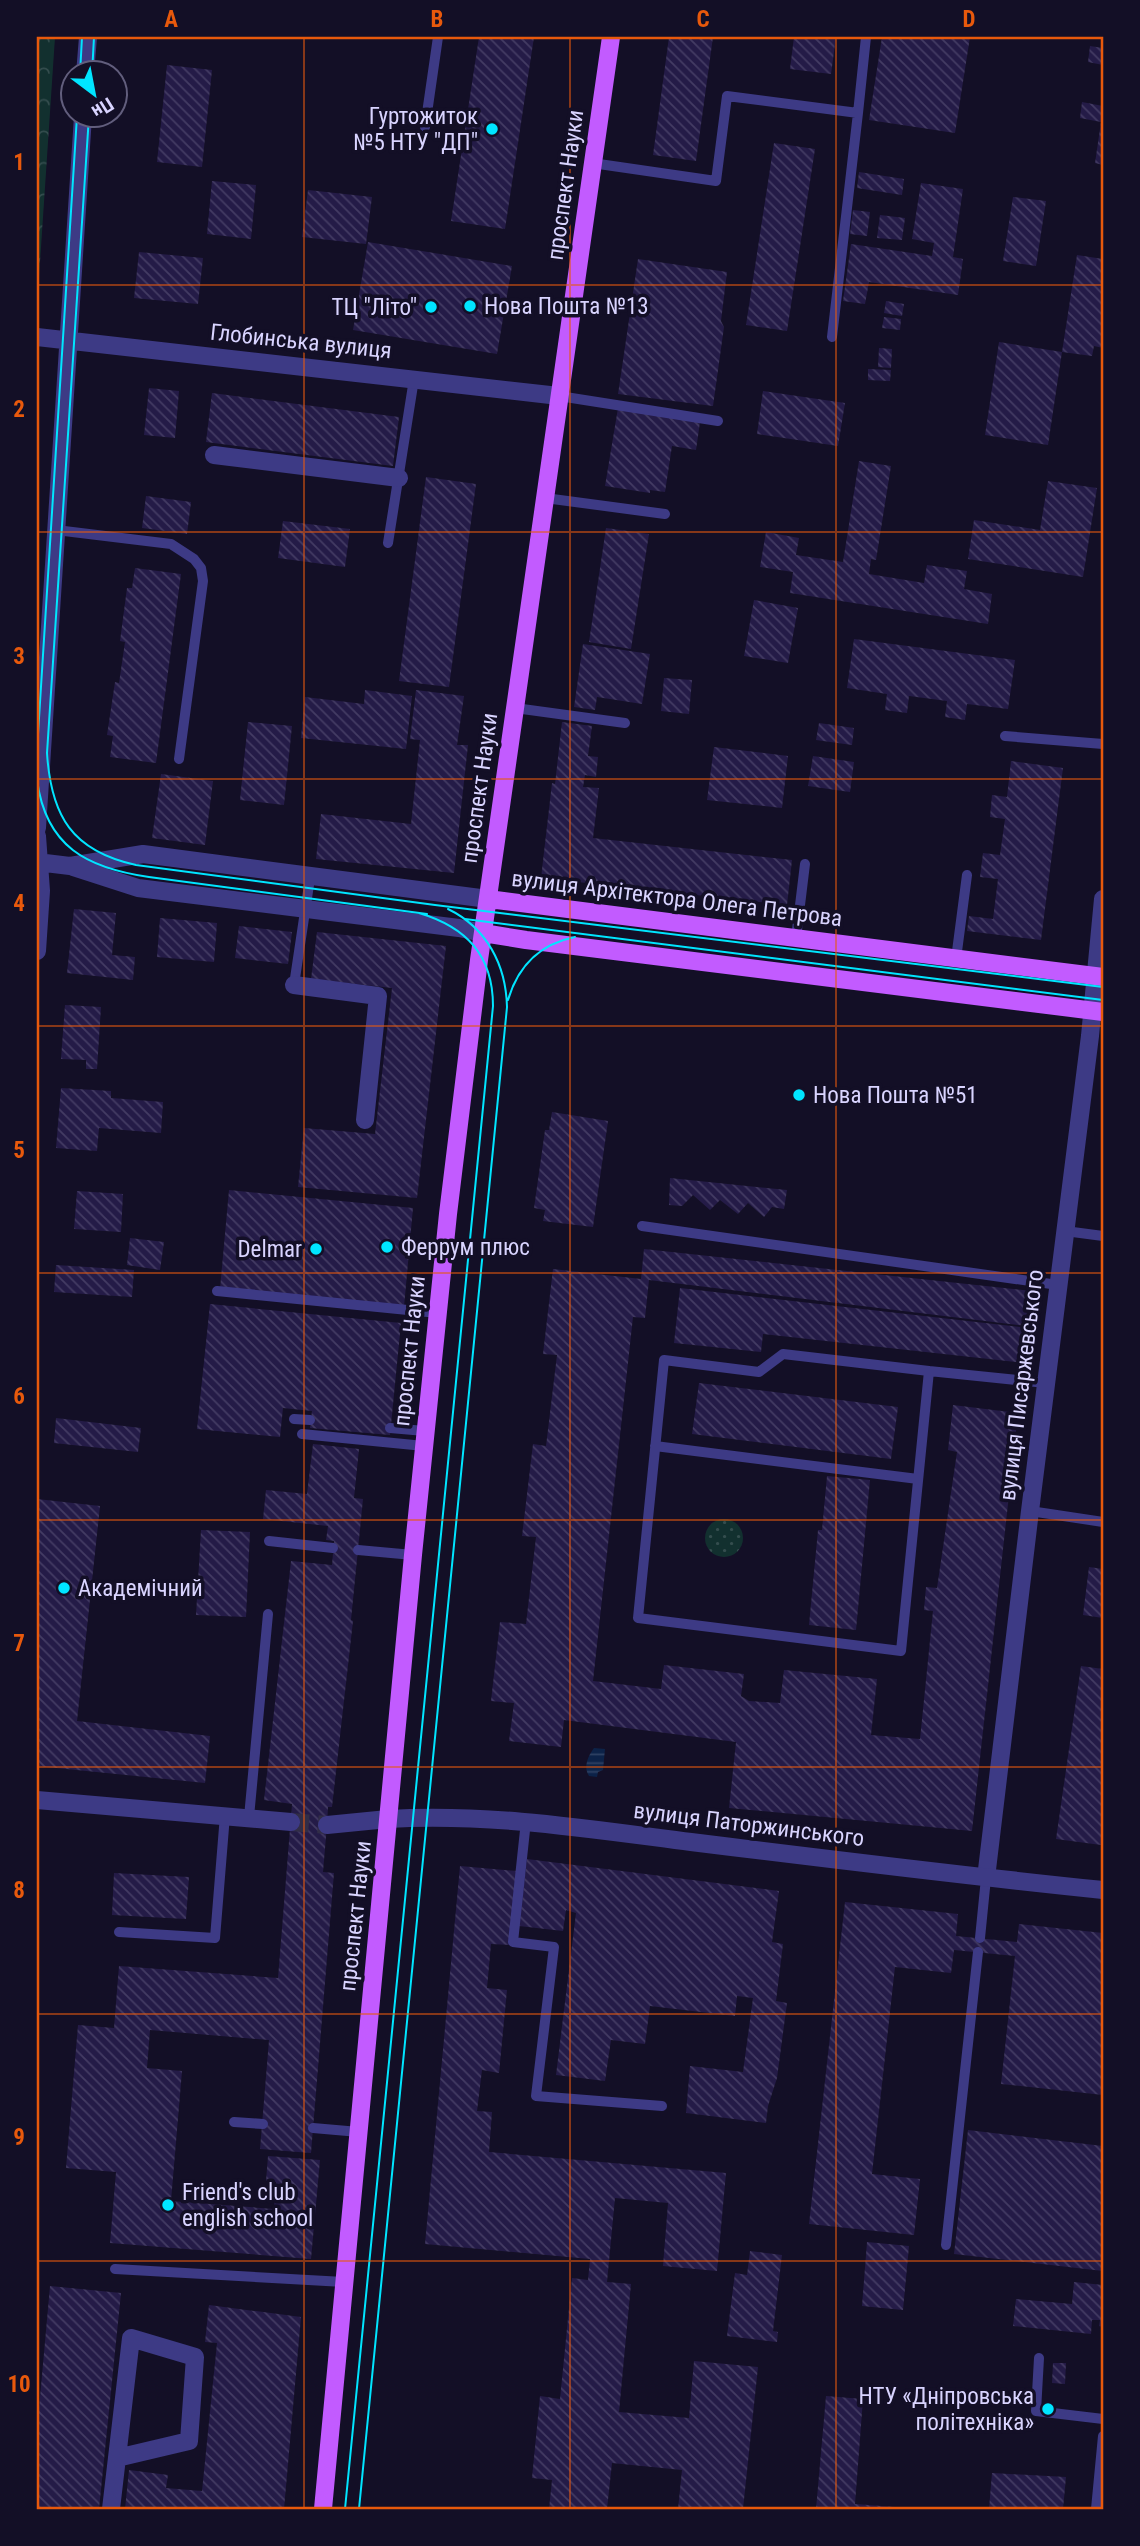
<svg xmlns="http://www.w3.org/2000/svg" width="1140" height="2546" font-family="'Roboto Condensed',sans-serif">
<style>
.grass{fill:url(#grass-dots)}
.park{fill:url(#park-crowns)}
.water{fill:url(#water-rules)}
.building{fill:url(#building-back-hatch)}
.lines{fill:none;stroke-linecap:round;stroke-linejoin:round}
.minor-tunnel{stroke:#312d47;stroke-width:18;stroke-dasharray:18 9;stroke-linecap:butt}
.service{stroke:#3d3a85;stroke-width:10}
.minor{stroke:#3d3a85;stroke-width:18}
.tertiary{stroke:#3d3a85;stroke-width:18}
.primary{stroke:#c25bff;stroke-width:18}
.tram{stroke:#00e5ff;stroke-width:2}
.grid{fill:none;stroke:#e8590c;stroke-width:2;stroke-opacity:0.55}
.poi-dot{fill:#00e5ff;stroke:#130f26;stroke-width:2.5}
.labels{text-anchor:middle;stroke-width:7;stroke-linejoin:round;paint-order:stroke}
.poi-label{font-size:23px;fill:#d9d4ff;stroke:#130f26;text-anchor:start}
.street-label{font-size:23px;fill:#d9d4ff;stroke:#130f26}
.neatline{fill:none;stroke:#e8590c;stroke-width:2.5}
.grid-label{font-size:23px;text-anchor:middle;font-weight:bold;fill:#e8590c}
</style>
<defs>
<pattern id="grass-dots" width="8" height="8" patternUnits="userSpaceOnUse" patternTransform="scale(1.75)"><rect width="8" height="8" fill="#12302f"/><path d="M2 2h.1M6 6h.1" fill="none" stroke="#344d4e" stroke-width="1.8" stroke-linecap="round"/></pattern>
<pattern id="park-crowns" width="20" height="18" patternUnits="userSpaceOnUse" patternTransform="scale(1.75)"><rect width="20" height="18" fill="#12302f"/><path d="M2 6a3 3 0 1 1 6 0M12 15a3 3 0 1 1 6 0" fill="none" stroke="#344d4e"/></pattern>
<pattern id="water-rules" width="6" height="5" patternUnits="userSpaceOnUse" patternTransform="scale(1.75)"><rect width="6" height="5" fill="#0c2248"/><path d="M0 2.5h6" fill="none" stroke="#2f4163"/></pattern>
<pattern id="building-back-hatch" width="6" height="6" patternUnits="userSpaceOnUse" patternTransform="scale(1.75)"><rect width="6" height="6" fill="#241b47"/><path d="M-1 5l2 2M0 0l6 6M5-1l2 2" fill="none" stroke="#433b63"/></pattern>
</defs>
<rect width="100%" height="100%" fill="#130f26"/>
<!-- grass -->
<path class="grass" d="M705 1538a19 19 0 1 1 38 0a19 19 0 1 1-38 0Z"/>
<!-- park -->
<path class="park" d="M 37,37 L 55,37 L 37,307 Z"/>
<!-- water -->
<path class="water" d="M 594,1748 L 605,1749 L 603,1770 L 598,1772 L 597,1777 L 589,1776 C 583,1767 588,1756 594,1748 Z"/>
<!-- building -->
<path class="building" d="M 479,37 L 534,37 L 505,229 L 451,221 Z
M 669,37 L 713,37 L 696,161 L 653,155 Z
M 794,37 L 836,37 L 831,74 L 790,69 Z
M 882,37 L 970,37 L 955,133 L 869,120 Z
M 1090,46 L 1103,48 L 1103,65 L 1088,62 Z
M 167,65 L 212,70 L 202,167 L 157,162 Z
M 1082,102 L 1103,106 L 1103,165 L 1095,163 L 1101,122 L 1080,118 Z
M 774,143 L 815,149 L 787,331 L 746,325 Z
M 859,172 L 904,179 L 902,195 L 857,188 Z
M 212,181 L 256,185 L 251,239 L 207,234 Z
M 921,183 L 963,189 L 953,257 L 963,259 L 958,295 L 869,282 L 865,304 L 843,301 L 851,244 L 932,256 L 934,243 L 912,239 Z
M 308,190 L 372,197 L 366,244 L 302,237 Z
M 1013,197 L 1046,201 L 1036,266 L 1003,261 Z
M 853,210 L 870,212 L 867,236 L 850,234 Z
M 880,215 L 905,218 L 902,240 L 877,238 Z
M 368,242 L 512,266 L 497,354 L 353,330 Z
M 139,252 L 203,258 L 198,304 L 134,298 Z
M 1077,255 L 1103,259 L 1103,348 L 1094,346 L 1092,356 L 1062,352 Z
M 638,259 L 727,272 L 721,321 L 724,327 L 713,406 L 618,394 Z
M 886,301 L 904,304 L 902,316 L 884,313 Z
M 884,317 L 901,319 L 900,330 L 882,328 Z
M 999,342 L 1062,352 L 1048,445 L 985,435 Z
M 879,348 L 892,349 L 891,368 L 878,367 Z
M 868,369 L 891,370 L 890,381 L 868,380 Z
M 149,388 L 179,391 L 175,438 L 144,435 Z
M 763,391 L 845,403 L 838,446 L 757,434 Z
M 212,393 L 399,417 L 393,466 L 206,442 Z
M 618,408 L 700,422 L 696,450 L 672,446 L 665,492 L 650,490 L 650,493 L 605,486 Z
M 859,461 L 891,466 L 876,560 L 871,559 L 869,574 L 924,583 L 927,565 L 967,571 L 964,589 L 992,594 L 988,624 L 790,593 L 793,572 L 760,567 L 766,532 L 799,538 L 796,555 L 843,562 Z
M 426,477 L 476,484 L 449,687 L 399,681 Z
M 1048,481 L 1097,488 L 1083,577 L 968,559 L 974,520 L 1040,530 Z
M 146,496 L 191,502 L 187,534 L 142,528 Z
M 283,521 L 350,529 L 345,567 L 278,558 Z
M 606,528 L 649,534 L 631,649 L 589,642 Z
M 135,568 L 181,574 L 156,763 L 110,757 L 113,736 L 107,735 L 115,682 L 119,683 L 125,642 L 120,641 L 127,588 L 132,588 Z
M 754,600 L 798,608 L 788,663 L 744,656 Z
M 854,639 L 1015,660 L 1008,709 L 967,704 L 965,720 L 945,717 L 947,701 L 909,696 L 907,713 L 885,710 L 887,694 L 847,688 Z
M 583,644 L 650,654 L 642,704 L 597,697 L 595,710 L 574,707 Z
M 664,678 L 692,680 L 689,714 L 661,711 Z
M 365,690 L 412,696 L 406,749 L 301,738 L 305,697 L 364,704 Z
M 416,690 L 464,696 L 457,745 L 468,745 L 454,873 L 316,859 L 321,814 L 411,824 L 420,740 L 410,739 Z
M 248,722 L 292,726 L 284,805 L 240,800 Z
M 562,722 L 592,726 L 588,756 L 598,757 L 596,777 L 585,775 L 583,787 L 599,788 L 593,838 L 792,860 L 787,905 L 541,878 L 552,783 L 555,784 Z
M 819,723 L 854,728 L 852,745 L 816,740 Z
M 714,747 L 788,756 L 782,808 L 707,800 Z
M 813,756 L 854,762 L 850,792 L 808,786 Z
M 1011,761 L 1063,768 L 1041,940 L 967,931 L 969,916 L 993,919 L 998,879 L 980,877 L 983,853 L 1000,855 L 1005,819 L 990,817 L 992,795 L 1007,797 Z
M 161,774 L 213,781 L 205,845 L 152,838 Z
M 74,909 L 116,913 L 112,955 L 135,957 L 133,980 L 67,973 Z
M 160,918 L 217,923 L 214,962 L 157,957 Z
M 239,926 L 292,932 L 288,964 L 235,958 Z
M 317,932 L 446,946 L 417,1198 L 298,1187 L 304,1128 L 375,1134 L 392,988 L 311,979 Z
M 65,1005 L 101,1007 L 97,1069 L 86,1069 L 86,1060 L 61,1059 Z
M 61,1088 L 111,1091 L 111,1098 L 163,1102 L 161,1133 L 99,1128 L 97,1151 L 56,1148 Z
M 552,1112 L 608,1121 L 593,1227 L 543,1221 L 545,1210 L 534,1208 L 545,1130 L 549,1130 Z
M 670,1178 L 787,1190 L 784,1209 L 772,1207 L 764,1217 L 748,1203 L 738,1214 L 720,1200 L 710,1210 L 693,1195 L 682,1206 L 669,1205 Z
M 229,1190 L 413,1208 L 404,1307 L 220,1289 Z
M 77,1191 L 123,1194 L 121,1232 L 74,1229 Z
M 130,1238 L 164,1242 L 160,1270 L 127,1265 Z
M 644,1249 L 1031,1291 L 1027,1326 L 649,1280 L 645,1318 L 633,1317 L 593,1681 L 661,1689 L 664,1665 L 744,1674 L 741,1696 L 749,1701 L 780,1703 L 784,1670 L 877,1679 L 871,1735 L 920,1739 L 933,1611 L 924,1610 L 926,1587 L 937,1588 L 957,1452 L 948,1450 L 953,1405 L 1018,1413 L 972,1831 L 729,1808 L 736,1742 L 564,1720 L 561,1747 L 509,1741 L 514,1703 L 491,1701 L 500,1622 L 526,1624 L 536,1537 L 522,1536 L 533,1444 L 546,1446 L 557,1355 L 543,1354 L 553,1269 L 641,1279 Z
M 56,1265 L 134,1270 L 132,1297 L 54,1292 Z
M 680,1288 L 1028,1328 L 1024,1363 L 763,1334 L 761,1352 L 674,1343 Z
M 210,1304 L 401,1323 L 390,1435 L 310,1428 L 312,1411 L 283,1408 L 280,1437 L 197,1429 Z
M 699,1383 L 898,1407 L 891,1459 L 692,1434 Z
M 56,1418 L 141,1428 L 138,1452 L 54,1443 Z
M 313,1444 L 359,1449 L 354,1498 L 363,1499 L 351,1620 L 353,1621 L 332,1807 L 328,1807 L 327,1825 L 323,1872 L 334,1873 L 311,2153 L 260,2149 L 269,2040 L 150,2030 L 147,2068 L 182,2071 L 171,2201 L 274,2209 L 276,2182 L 266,2181 L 268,2156 L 320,2160 L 311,2259 L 110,2243 L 116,2172 L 66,2168 L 78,2025 L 114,2028 L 119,1966 L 278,1978 L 292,1804 L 264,1800 L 291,1561 L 332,1565 L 334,1541 L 326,1540 L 328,1526 L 263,1519 L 266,1490 L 307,1494 Z
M 827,1476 L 870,1480 L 856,1630 L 809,1625 L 818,1530 L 822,1530 Z
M 37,1499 L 100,1506 L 77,1721 L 210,1736 L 205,1783 L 37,1766 Z
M 201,1530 L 250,1532 L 246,1617 L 196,1615 Z
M 1089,1567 L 1103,1569 L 1103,1618 L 1083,1615 Z
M 1081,1666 L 1103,1669 L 1103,1831 L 1101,1845 L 1056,1839 Z
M 527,1859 L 779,1891 L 772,1942 L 783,1944 L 776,2001 L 787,2003 L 777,2078 L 768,2106 L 766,2123 L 686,2113 L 690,2066 L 743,2072 L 753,1998 L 737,1996 L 735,2016 L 650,2006 L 645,2044 L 611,2040 L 605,2081 L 556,2075 L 576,1913 L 566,1910 L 563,1931 L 519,1926 Z
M 460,1866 L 517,1871 L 510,1945 L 491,1944 L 487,1988 L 507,1990 L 499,2073 L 482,2070 L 477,2111 L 492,2112 L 489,2152 L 726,2173 L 717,2271 L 663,2266 L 668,2203 L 615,2198 L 607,2282 L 631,2284 L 619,2412 L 689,2418 L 694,2361 L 758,2367 L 743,2509 L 678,2509 L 682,2470 L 612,2463 L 607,2509 L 549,2509 L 552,2480 L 532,2478 L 540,2396 L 560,2399 L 572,2278 L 588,2280 L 590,2259 L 425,2244 Z
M 114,1873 L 189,1877 L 186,1919 L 112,1915 Z
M 845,1902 L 958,1914 L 956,1936 L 1017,1942 L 1019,1924 L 1103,1933 L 1103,2095 L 1001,2084 L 1015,1956 L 954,1950 L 951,1973 L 895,1967 L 872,2174 L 920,2179 L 914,2235 L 809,2224 Z
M 968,2130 L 1103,2146 L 1103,2271 L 954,2254 Z
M 867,2242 L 909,2246 L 903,2310 L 862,2306 Z
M 750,2251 L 782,2255 L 773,2331 L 778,2332 L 777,2342 L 727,2336 L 735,2273 L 747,2275 Z
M 1074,2282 L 1103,2285 L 1103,2327 L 1099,2326 L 1100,2320 L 1092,2320 L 1091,2334 L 1013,2326 L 1016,2299 L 1072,2304 Z
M 50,2286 L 121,2293 L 99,2509 L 37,2509 L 37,2431 Z
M 209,2305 L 301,2317 L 284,2509 L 125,2509 L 129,2470 L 168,2475 L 166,2488 L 202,2491 L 217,2343 L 205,2342 Z
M 1053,2363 L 1066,2363 L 1065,2384 L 1052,2383 Z
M 826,2396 L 863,2399 L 855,2504 L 895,2507 L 895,2509 L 816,2509 Z
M 992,2473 L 1066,2477 L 1063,2509 L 989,2509 Z"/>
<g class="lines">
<!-- minor-tunnel -->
<path class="minor-tunnel" d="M 291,1822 L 327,1825"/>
<!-- service -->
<path class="service" d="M 425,127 L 438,37
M 592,163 L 716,181 L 727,96 L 858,113 L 866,37
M 832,337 L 858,113
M 559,396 L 718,421
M 545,498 L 665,514
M 56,530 L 171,544 L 194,559 L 201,568 L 203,581 L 179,759
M 388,543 L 414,379
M 515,708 L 625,723
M 1005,736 L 1103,744
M 796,938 L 805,864
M 956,959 L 967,875
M 294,985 L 310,878
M 642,1226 L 1058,1285
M 1065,1231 L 1103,1236
M 217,1291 L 438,1313
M 929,1371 L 783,1354 L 759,1372 L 664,1360 L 638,1618 L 901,1651 L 929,1371 L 1046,1383
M 294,1419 L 310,1420
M 390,1428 L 425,1431
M 302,1434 L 424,1446
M 655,1446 L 918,1479
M 1030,1511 L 1103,1522
M 269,1541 L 333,1548
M 358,1550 L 413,1555
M 249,1817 L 268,1614
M 526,1821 L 513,1942 L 554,1947 L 536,2096 L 662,2106
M 119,1932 L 215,1938 L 225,1815
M 980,1938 L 986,1878
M 234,2122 L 263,2124
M 313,2128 L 359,2132
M 946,2245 L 978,1952
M 115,2269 L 344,2282
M 1039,2358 L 1036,2411 L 1103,2419
M 1096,2509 L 1103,2436"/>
<!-- minor -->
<path class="minor" d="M 85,74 L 88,37
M 37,337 L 559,396
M 214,455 L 399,478
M 37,828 L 83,116
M 37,836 L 41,891 L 37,951
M 37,862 L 70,866 L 143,854 L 488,899
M 73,867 L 138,888 L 459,928 L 483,933
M 294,985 L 378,996 L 365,1120
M 37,1800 L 291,1822
M 327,1825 L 388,1819
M 986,1878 L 1030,1511 L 1090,1036 L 1103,899
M 111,2509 L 131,2338 L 195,2357 L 189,2441 L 117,2458"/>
<!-- tertiary -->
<path class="tertiary" d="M 388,1819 C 490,1813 590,1829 691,1842 C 828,1859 965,1876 1103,1890"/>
<!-- primary -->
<path class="primary" d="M 488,899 L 1103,977
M 483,933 L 526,940 L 1103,1012
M 323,2509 L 413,1555 L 448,1214 L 479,960 L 611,37"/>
<!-- tram -->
<path class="tram" d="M 80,74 L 82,37
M 92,74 L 94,37
M 89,116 L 47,753 C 51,816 72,851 136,865 L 435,905 L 1103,987
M 37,750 L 77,116
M 37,780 C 46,847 87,868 149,877 L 427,914
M 465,919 L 1103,1000
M 508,1000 C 518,966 540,944 575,937
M 345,2509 L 493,1006 C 493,955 466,927 419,913
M 359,2509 L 507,1007 C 506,965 487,928 448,909"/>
</g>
<!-- grid -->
<path class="grid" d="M 304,37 L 304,2509M 570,37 L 570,2509M 836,37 L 836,2509M 37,285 L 1103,285M 37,532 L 1103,532M 37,779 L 1103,779M 37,1026 L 1103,1026M 37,1273 L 1103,1273M 37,1520 L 1103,1520M 37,1767 L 1103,1767M 37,2014 L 1103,2014M 37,2261 L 1103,2261"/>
<!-- markers -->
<g class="poi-dot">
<circle cx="492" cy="129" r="7"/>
<circle cx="470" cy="306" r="7"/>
<circle cx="431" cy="307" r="7"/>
<circle cx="799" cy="1095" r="7"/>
<circle cx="387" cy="1247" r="7"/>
<circle cx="316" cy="1249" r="7"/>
<circle cx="64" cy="1588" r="7"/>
<circle cx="168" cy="2205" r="7"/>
<circle cx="1048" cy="2409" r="7"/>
</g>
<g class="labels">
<!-- poi labels -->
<g class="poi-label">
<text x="478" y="124" text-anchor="end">Гуртожиток<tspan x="478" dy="26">№5 НТУ "ДП"</tspan></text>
<text x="484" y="314">Нова Пошта №13</text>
<text x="417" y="315" text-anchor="end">ТЦ "Літо"</text>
<text x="813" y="1103">Нова Пошта №51</text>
<text x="401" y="1255">Феррум плюс</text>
<text x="302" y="1257" text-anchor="end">Delmar</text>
<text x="78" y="1596">Академічний</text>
<text x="182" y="2200">Friend's club<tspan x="182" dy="26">english school</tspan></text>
<text x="1034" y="2404" text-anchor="end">НТУ «Дніпровська<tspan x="1034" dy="26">політехніка»</tspan></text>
</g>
<!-- street labels -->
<g class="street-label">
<text transform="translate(565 185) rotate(-82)" y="8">проспект Науки</text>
<text transform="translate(301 341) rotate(6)" y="8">Глобинська вулиця</text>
<text transform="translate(479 788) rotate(-82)" y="8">проспект Науки</text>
<text transform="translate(677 898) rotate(7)" y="8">вулиця Архітектора Олега Петрова</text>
<text transform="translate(409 1351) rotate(-84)" y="8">проспект Науки</text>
<text transform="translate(1021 1385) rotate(-83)" y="8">вулиця Писаржевського</text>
<text transform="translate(749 1824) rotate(7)" y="8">вулиця Паторжинського</text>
<text transform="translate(355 1916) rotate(-84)" y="8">проспект Науки</text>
</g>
</g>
<!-- border -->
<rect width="1140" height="2546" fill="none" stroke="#130f26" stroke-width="77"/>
<!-- north arrow -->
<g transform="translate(94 94) rotate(148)"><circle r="33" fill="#130f26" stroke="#625e7d" stroke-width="2"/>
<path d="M0-5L12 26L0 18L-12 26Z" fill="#00e5ff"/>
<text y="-10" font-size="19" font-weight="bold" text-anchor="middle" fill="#d9d4ff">Пн</text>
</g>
<rect x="38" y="38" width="1064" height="2470" class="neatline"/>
<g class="grid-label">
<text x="171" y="27">A</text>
<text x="437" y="27">B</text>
<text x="703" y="27">C</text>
<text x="969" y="27">D</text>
<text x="19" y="170">1</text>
<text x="19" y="417">2</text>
<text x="19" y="664">3</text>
<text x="19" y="911">4</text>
<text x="19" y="1158">5</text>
<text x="19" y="1404">6</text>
<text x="19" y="1651">7</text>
<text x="19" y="1898">8</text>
<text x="19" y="2145">9</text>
<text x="19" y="2392">10</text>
</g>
</svg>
